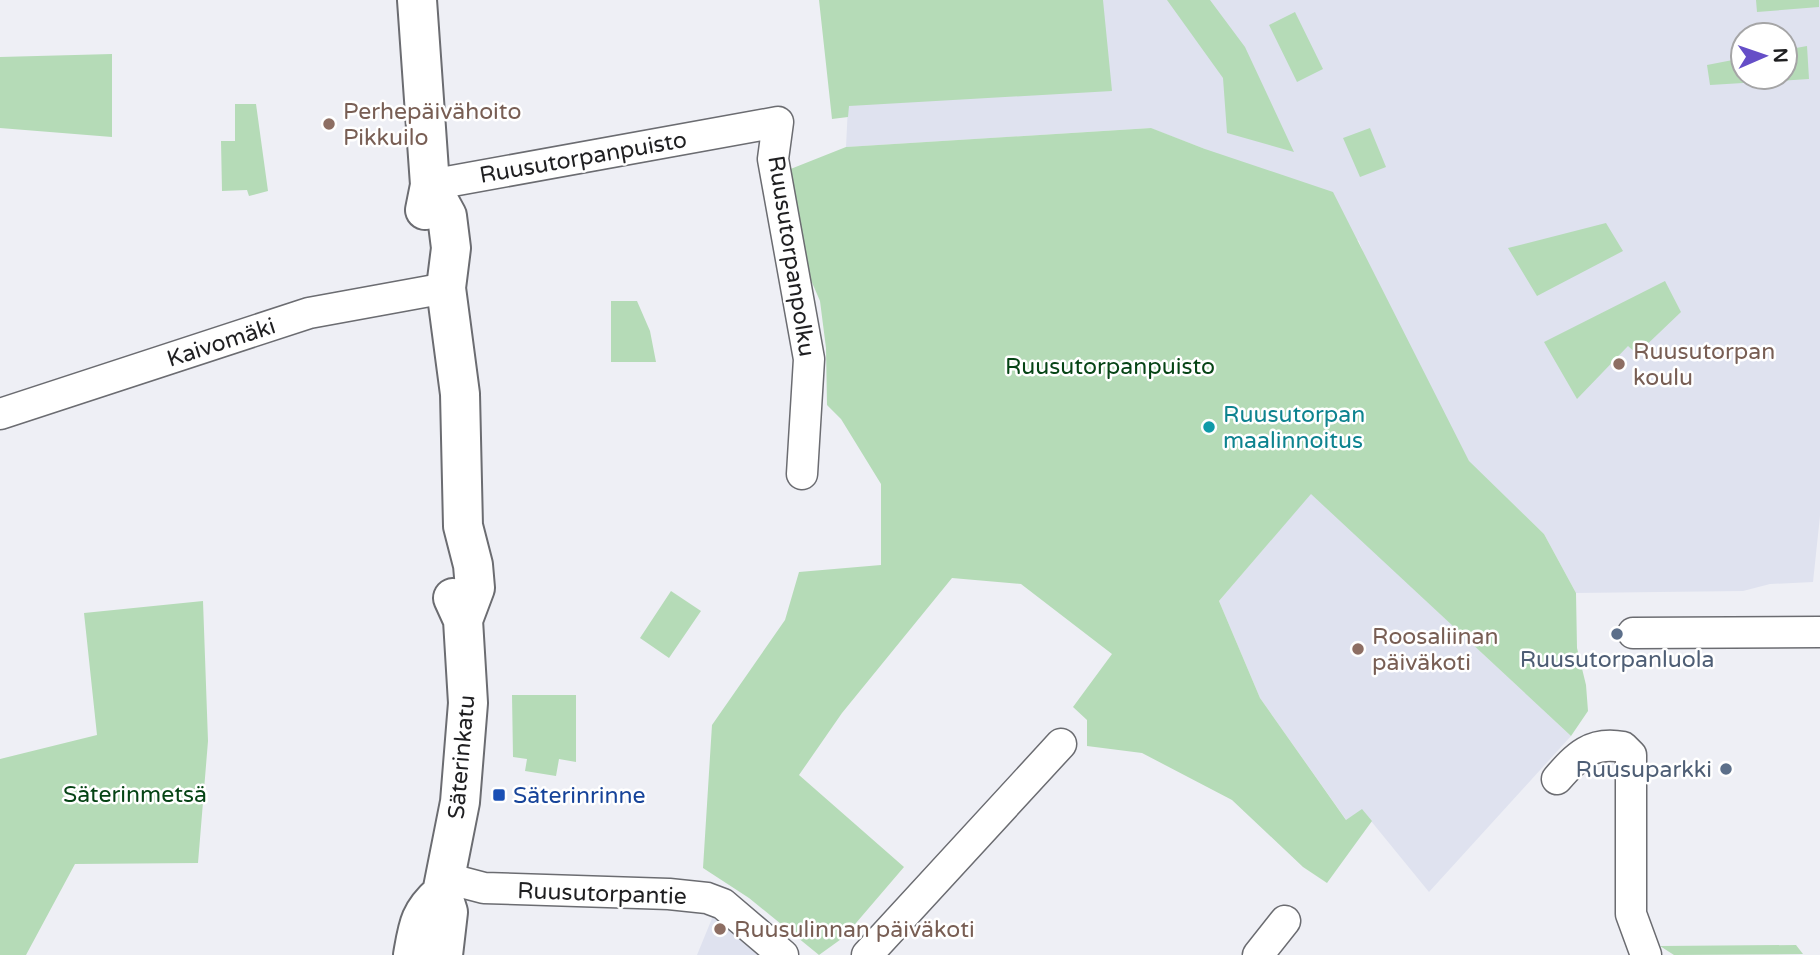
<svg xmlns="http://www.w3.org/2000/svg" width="1820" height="955" font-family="'Varela Round',sans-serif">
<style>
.built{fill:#dfe2ef;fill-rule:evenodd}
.green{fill:#b5dbb7}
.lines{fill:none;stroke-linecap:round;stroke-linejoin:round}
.minor-casing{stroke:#6b6c71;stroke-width:33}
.major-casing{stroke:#6b6c71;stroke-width:42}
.minor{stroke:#fff;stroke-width:30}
.major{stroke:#fff;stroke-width:38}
.education-dot{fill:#8d6e63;stroke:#fff;stroke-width:2.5}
.culture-dot{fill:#0f9aa8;stroke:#fff;stroke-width:2.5}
.service-dot{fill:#5c6f8a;stroke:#fff;stroke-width:2.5}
.transit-dot{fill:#1a4fb4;stroke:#fff;stroke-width:2.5}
.labels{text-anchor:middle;stroke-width:5;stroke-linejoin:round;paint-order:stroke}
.education-label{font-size:23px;fill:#785e54;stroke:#fff;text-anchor:start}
.street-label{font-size:23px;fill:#1f1f21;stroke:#fff}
.park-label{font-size:23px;fill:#064415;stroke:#fff}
.culture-label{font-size:23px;fill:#0d838f;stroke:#fff;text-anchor:start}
.service-label{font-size:23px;fill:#4e5e75;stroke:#fff}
.transit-label{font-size:23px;fill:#164399;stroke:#fff;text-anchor:start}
</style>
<rect width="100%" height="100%" fill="#eeeff5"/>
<!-- built -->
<path class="built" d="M 838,0 L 1820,0 L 1820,516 L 1813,582 L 1770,584 L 1743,591 L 1576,593 L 1544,534 L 1469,462 L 1368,267 L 1359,241 L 1205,149 L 1150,128 L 846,147 L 848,106 ZM 1743,35 L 1785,35 L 1785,77 L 1743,77 Z
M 1311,493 L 1571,736 L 1429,892 L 1362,810 L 1347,821 L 1260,698 L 1219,601 Z
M 713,916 L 722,921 L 763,955 L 697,955 Z"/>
<!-- green -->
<path class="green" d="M 819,0 L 1103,0 L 1112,91 L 849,106 L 848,117 L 832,119 Z
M 1167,0 L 1210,0 L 1245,47 L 1294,152 L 1227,133 L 1223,78 Z
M 1756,0 L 1819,0 L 1819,7 L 1757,12 Z
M 1295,12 L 1323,69 L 1297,82 L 1269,25 Z
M 1807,46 L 1809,79 L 1710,85 L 1707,65 L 1743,58 L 1743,77 L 1785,77 L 1785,50 Z
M 112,54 L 112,137 L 0,128 L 0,57 Z
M 235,104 L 256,104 L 268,191 L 249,196 L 247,190 L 222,191 L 221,141 L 235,141 Z
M 1151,128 L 1205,149 L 1333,192 L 1469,461 L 1544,534 L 1576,593 L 1577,648 L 1586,685 L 1588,711 L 1571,736 L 1311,494 L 1219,601 L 1260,698 L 1346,820 L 1362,809 L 1372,821 L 1327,883 L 1303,867 L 1232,800 L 1142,753 L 1087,746 L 1087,720 L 1073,707 L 1112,654 L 1021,584 L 952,578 L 842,713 L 799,775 L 904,867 L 844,937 L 819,955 L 749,898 L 703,868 L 712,725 L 785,620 L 799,572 L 881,565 L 881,484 L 841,419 L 827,405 L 826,348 L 820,301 L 801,257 L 783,172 L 846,147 Z
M 1370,128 L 1386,167 L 1360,177 L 1343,138 Z
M 1606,223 L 1623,251 L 1537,296 L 1508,248 Z
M 1665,281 L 1681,312 L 1637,354 L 1628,346 L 1577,399 L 1544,342 Z
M 611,301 L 637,301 L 650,331 L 656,362 L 611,362 Z
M 671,591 L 701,611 L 669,658 L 640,638 Z
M 203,601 L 208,741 L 198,863 L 75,864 L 26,955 L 0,955 L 0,759 L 97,735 L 84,613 Z
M 512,695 L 576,695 L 576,762 L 559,759 L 556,776 L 525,771 L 527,759 L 513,757 Z
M 1796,945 L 1803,954 L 1674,955 L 1660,946 Z"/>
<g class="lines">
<!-- minor casing -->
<g class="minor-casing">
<path id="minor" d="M 430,185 L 778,122 L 773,159 L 809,359 L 802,474
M 0,414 L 309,313 L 446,288
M 1633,633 L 1820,632
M 1557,779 C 1577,756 1591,741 1623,747 L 1631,755 L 1631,914 L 1646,955
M 446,878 L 484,888 L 669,894 L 707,898 L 723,904 L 783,955
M 867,955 L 1061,744
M 1258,955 L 1285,921"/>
</g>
<!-- major casing -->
<g class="major-casing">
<path id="major" d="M 417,0 L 430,185 L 425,210
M 430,185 L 447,216 L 451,248 L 446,288 L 460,394 L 463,526 L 473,565 L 475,588 L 463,620
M 413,955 C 418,926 419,913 442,893
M 443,955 L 448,912 L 442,893 L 460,802 L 468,703 L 463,620 L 453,598"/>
</g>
<!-- minor -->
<use href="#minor" class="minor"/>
<!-- major -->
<use href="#major" class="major"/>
</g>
<!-- markers -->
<g class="education-dot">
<circle cx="329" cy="124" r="7"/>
<circle cx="1619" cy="364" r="7"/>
<circle cx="1358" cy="649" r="7"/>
<circle cx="720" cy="929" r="7"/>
</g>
<circle class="culture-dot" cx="1209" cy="427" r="7"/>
<g class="service-dot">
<circle cx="1617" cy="634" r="7"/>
<circle cx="1726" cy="769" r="7"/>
</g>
<rect class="transit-dot" x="492" y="788" width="14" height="14" rx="3.5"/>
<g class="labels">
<!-- education labels -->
<g class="education-label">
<text x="343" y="119">Perhepäivähoito<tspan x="343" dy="26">Pikkuilo</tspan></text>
<text x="1633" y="359">Ruusutorpan<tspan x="1633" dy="26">koulu</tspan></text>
<text x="1372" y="644">Roosaliinan<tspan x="1372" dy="26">päiväkoti</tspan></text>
<text x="734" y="937">Ruusulinnan päiväkoti</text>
</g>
<!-- street labels -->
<g class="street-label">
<text transform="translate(583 157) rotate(-10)" y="8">Ruusutorpanpuisto</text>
<text transform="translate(792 256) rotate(81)" y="8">Ruusutorpanpolku</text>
<text transform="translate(221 342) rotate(-18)" y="8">Kaivomäki</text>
<text transform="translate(461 757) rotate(-85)" y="8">Säterinkatu</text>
<text transform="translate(602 893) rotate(2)" y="8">Ruusutorpantie</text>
</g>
<!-- park labels -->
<g class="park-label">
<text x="1110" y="374">Ruusutorpanpuisto</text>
<text x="135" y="802">Säterinmetsä</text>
</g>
<!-- culture labels -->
<g class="culture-label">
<text x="1223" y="422">Ruusutorpan<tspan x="1223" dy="26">maalinnoitus</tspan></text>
</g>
<!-- service labels -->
<g class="service-label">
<text x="1617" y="667">Ruusutorpanluola</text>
<text x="1712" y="777" text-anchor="end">Ruusuparkki</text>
</g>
<!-- transit labels -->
<g class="transit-label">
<text x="513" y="803">Säterinrinne</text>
</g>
</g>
<!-- north arrow -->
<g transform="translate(1764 56) rotate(88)"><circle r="33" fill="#ffffff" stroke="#a5a5a6" stroke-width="2"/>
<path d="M0-5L12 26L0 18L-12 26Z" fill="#654ec7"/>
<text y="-10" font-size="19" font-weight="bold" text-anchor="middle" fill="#1f1f21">N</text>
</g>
</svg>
